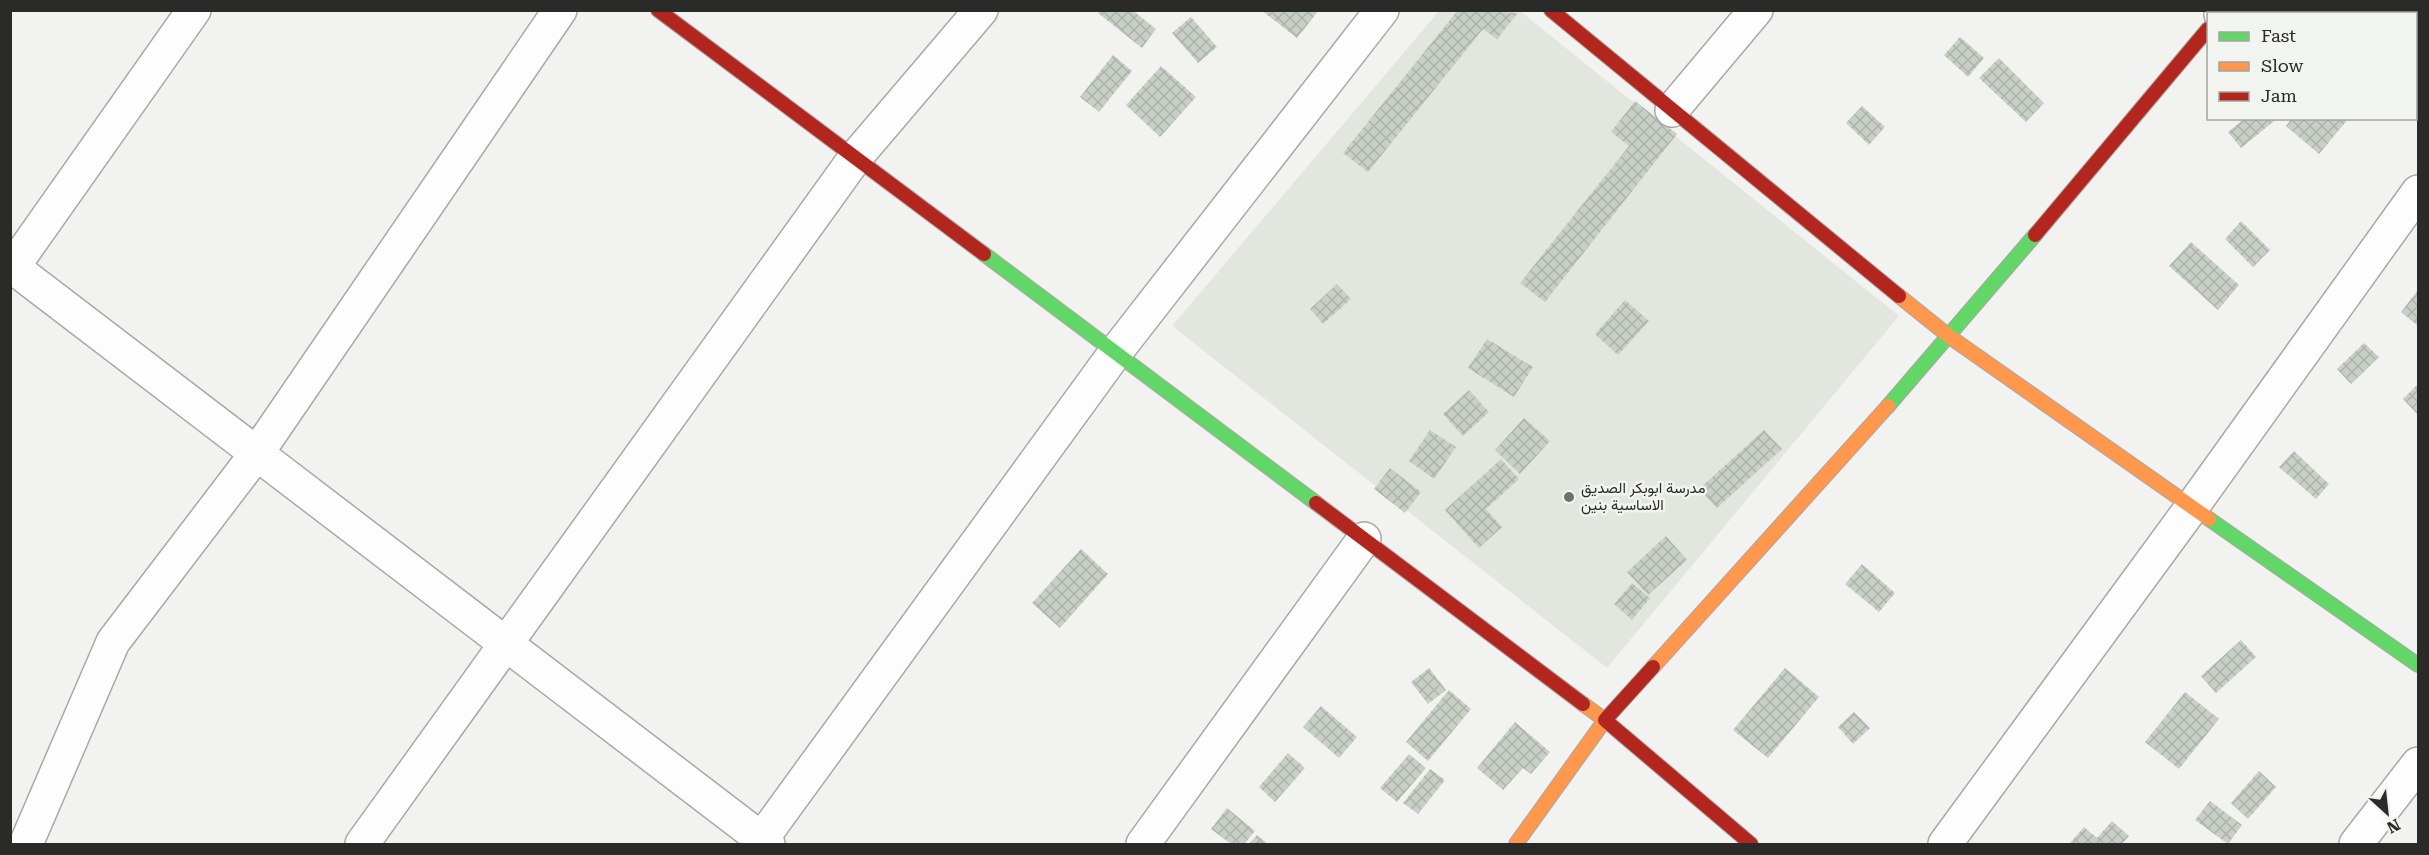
<svg xmlns="http://www.w3.org/2000/svg" width="2429" height="855" font-family="'Roboto Serif',Vazirmatn,serif">
<style>
.built{fill:#e3e6df}
.building{fill:url(#building-cross-hatch)}
.lines{fill:none;stroke-linecap:round;stroke-linejoin:round}
.street-casing{stroke:#a8a8a7;stroke-width:36}
.fast-casing{stroke:#a8a8a7;stroke-width:16}
.slow-casing{stroke:#a8a8a7;stroke-width:16}
.jam-casing{stroke:#a8a8a7;stroke-width:16}
.street{stroke:#fdfdfd;stroke-width:33}
.fast{stroke:#63d668;stroke-width:14}
.slow{stroke:#ff974d;stroke-width:14}
.jam{stroke:#b3261e;stroke-width:14}
.poi-dot{fill:#70706f;stroke:#f2f4f0;stroke-width:2}
.labels{text-anchor:middle;stroke-width:5;stroke-linejoin:round;paint-order:stroke}
.poi-label{font-size:15px;fill:#2a2a29;stroke:#f2f4f0;text-anchor:start}
</style>
<defs>
<pattern id="building-cross-hatch" width="8" height="8" patternUnits="userSpaceOnUse" patternTransform="scale(1.5)"><rect width="8" height="8" fill="#c8d0c6"/><path d="M0 0l8 8M0 8l8-8" fill="none" stroke="#acb3aa"/></pattern>
</defs>
<rect width="100%" height="100%" fill="#f2f3f1"/>
<!-- built -->
<path class="built" d="M 1440,10 L 1520,11 L 1899,316 L 1607,668 L 1172,326 Z"/>
<!-- building -->
<path class="building" d="M 1100,10 L 1132,10 L 1156,29 L 1142,48 L 1098,13 Z
M 1261,10 L 1319,10 L 1297,38 Z
M 1458,10 L 1518,13 L 1497,39 L 1483,29 L 1368,172 L 1343,153 Z
M 1191,17 L 1217,47 L 1198,63 L 1172,33 Z
M 1960,37 L 1984,58 L 1968,77 L 1944,55 Z
M 1113,55 L 1132,71 L 1099,112 L 1080,97 Z
M 1999,58 L 2044,103 L 2026,122 L 1979,78 Z
M 1161,66 L 1196,97 L 1160,137 L 1126,105 Z
M 1635,101 L 1677,134 L 1545,302 L 1520,283 L 1629,146 L 1611,132 Z
M 1862,106 L 1885,127 L 1869,145 L 1846,123 Z
M 2245,118 L 2278,118 L 2241,148 L 2228,132 Z
M 2292,118 L 2349,118 L 2319,154 L 2286,126 Z
M 2241,221 L 2270,250 L 2253,267 L 2225,239 Z
M 2191,242 L 2239,285 L 2218,310 L 2169,266 Z
M 1337,284 L 1351,299 L 1323,324 L 1310,309 Z
M 2418,290 L 2418,326 L 2401,312 Z
M 1625,300 L 1649,321 L 1618,355 L 1595,334 Z
M 1487,339 L 1533,367 L 1514,397 L 1468,368 Z
M 2364,343 L 2379,357 L 2351,384 L 2337,369 Z
M 2418,384 L 2418,415 L 2403,399 Z
M 1469,390 L 1489,412 L 1463,436 L 1443,414 Z
M 1524,418 L 1550,441 L 1520,474 L 1495,450 Z
M 1430,430 L 1456,447 L 1434,479 L 1409,461 Z
M 1764,430 L 1782,449 L 1717,508 L 1699,489 Z
M 2294,451 L 2329,484 L 2316,499 L 2279,467 Z
M 1501,459 L 1519,479 L 1486,509 L 1502,527 L 1479,548 L 1445,510 Z
M 1390,468 L 1421,492 L 1405,513 L 1374,489 Z
M 1666,536 L 1687,560 L 1648,595 L 1627,572 Z
M 1081,549 L 1108,574 L 1060,628 L 1032,603 Z
M 1862,564 L 1895,593 L 1879,612 L 1845,584 Z
M 1632,583 L 1650,598 L 1632,620 L 1614,604 Z
M 2241,640 L 2256,657 L 2216,693 L 2201,676 Z
M 1429,668 L 1446,690 L 1428,704 L 1411,682 Z
M 1785,668 L 1819,697 L 1768,758 L 1733,730 Z
M 1449,690 L 1471,709 L 1428,761 L 1406,742 Z
M 2185,692 L 2219,719 L 2179,769 L 2145,742 Z
M 1321,706 L 1357,737 L 1339,758 L 1303,727 Z
M 1854,712 L 1870,728 L 1853,744 L 1838,727 Z
M 1515,722 L 1550,752 L 1531,774 L 1523,768 L 1503,790 L 1477,768 Z
M 1288,753 L 1305,768 L 1275,802 L 1259,787 Z
M 1409,754 L 1426,768 L 1397,802 L 1380,788 Z
M 1430,769 L 1445,780 L 1418,814 L 1403,803 Z
M 2259,771 L 2276,787 L 2248,819 L 2231,803 Z
M 2210,801 L 2242,825 L 2228,844 L 2195,820 Z
M 1227,808 L 1255,831 L 1244,844 L 1231,844 L 1211,829 Z
M 2112,821 L 2129,836 L 2122,844 L 2069,844 L 2084,827 L 2097,838 Z
M 1257,835 L 1268,844 L 1249,844 Z"/>
<g class="lines">
<!-- street casing -->
<g class="street-casing">
<path id="street" d="M 2379,10 L 2383,14
M 2221,14 L 2224,10
M 2416,40 L 2418,42
M 1672,110 L 1756,10
M 10,265 L 768,844
M 10,271 L 194,10
M 26,844 L 113,642 L 257,453 L 560,10
M 362,844 L 855,158 L 981,10
M 758,844 L 1115,353 L 1382,10
M 1143,844 L 1364,539
M 1945,844 L 2192,507 L 2418,192
M 2356,844 L 2418,764"/>
</g>
<!-- fast casing -->
<g class="fast-casing">
<path id="fast" d="M 984,254 L 1316,503
M 1888,406 L 2035,235
M 2209,519 L 2418,665"/>
</g>
<!-- slow casing -->
<g class="slow-casing">
<path id="slow" d="M 1899,296 L 1950,337 L 2209,519
M 1653,667 L 1888,406
M 1516,844 L 1605,720 L 1583,704"/>
</g>
<!-- jam casing -->
<g class="jam-casing">
<path id="jam" d="M 658,10 L 984,254
M 1551,10 L 1899,296
M 2035,235 L 2208,29
M 1316,503 L 1583,704
M 1653,667 L 1605,720 L 1751,844"/>
</g>
<!-- street -->
<use href="#street" class="street"/>
<!-- fast -->
<use href="#fast" class="fast"/>
<!-- slow -->
<use href="#slow" class="slow"/>
<!-- jam -->
<use href="#jam" class="jam"/>
</g>
<!-- markers -->
<circle class="poi-dot" cx="1569" cy="497" r="6"/>
<g class="labels">
<!-- poi labels -->
<g class="poi-label">
<text x="1581" y="493">مدرسة ابوبكر الصديق<tspan x="1581" dy="17">الاساسية بنين</tspan></text>
</g>
</g>
<!-- border -->
<rect width="2429" height="855" fill="none" stroke="#2a2a29" stroke-width="24"/>
<!-- legend -->
<rect x="2207" y="12" width="210" height="108" fill="#f2f4f0" stroke="#a2a3a0" stroke-width="1.5"/>
<rect x="2219" y="32" width="30" height="9" fill="#63d668" stroke="#a2a3a0" stroke-width="1.5"/>
<text x="2261" y="42" font-size="18" fill="#2a2a29">Fast</text>
<rect x="2219" y="62" width="30" height="9" fill="#ff974d" stroke="#a2a3a0" stroke-width="1.5"/>
<text x="2261" y="72" font-size="18" fill="#2a2a29">Slow</text>
<rect x="2219" y="92" width="30" height="9" fill="#b3261e" stroke="#a2a3a0" stroke-width="1.5"/>
<text x="2261" y="102" font-size="18" fill="#2a2a29">Jam</text>
<!-- north arrow -->
<g transform="translate(2387 813) rotate(153)" stroke="#f2f4f0" stroke-width="4.5" paint-order="stroke">
<path d="M0-4.5L10 22L0 15L-10 22Z" fill="#2a2a29"/>
<text y="-9" font-size="16" font-weight="bold" text-anchor="middle" fill="#2a2a29">N</text>
</g>
</svg>
